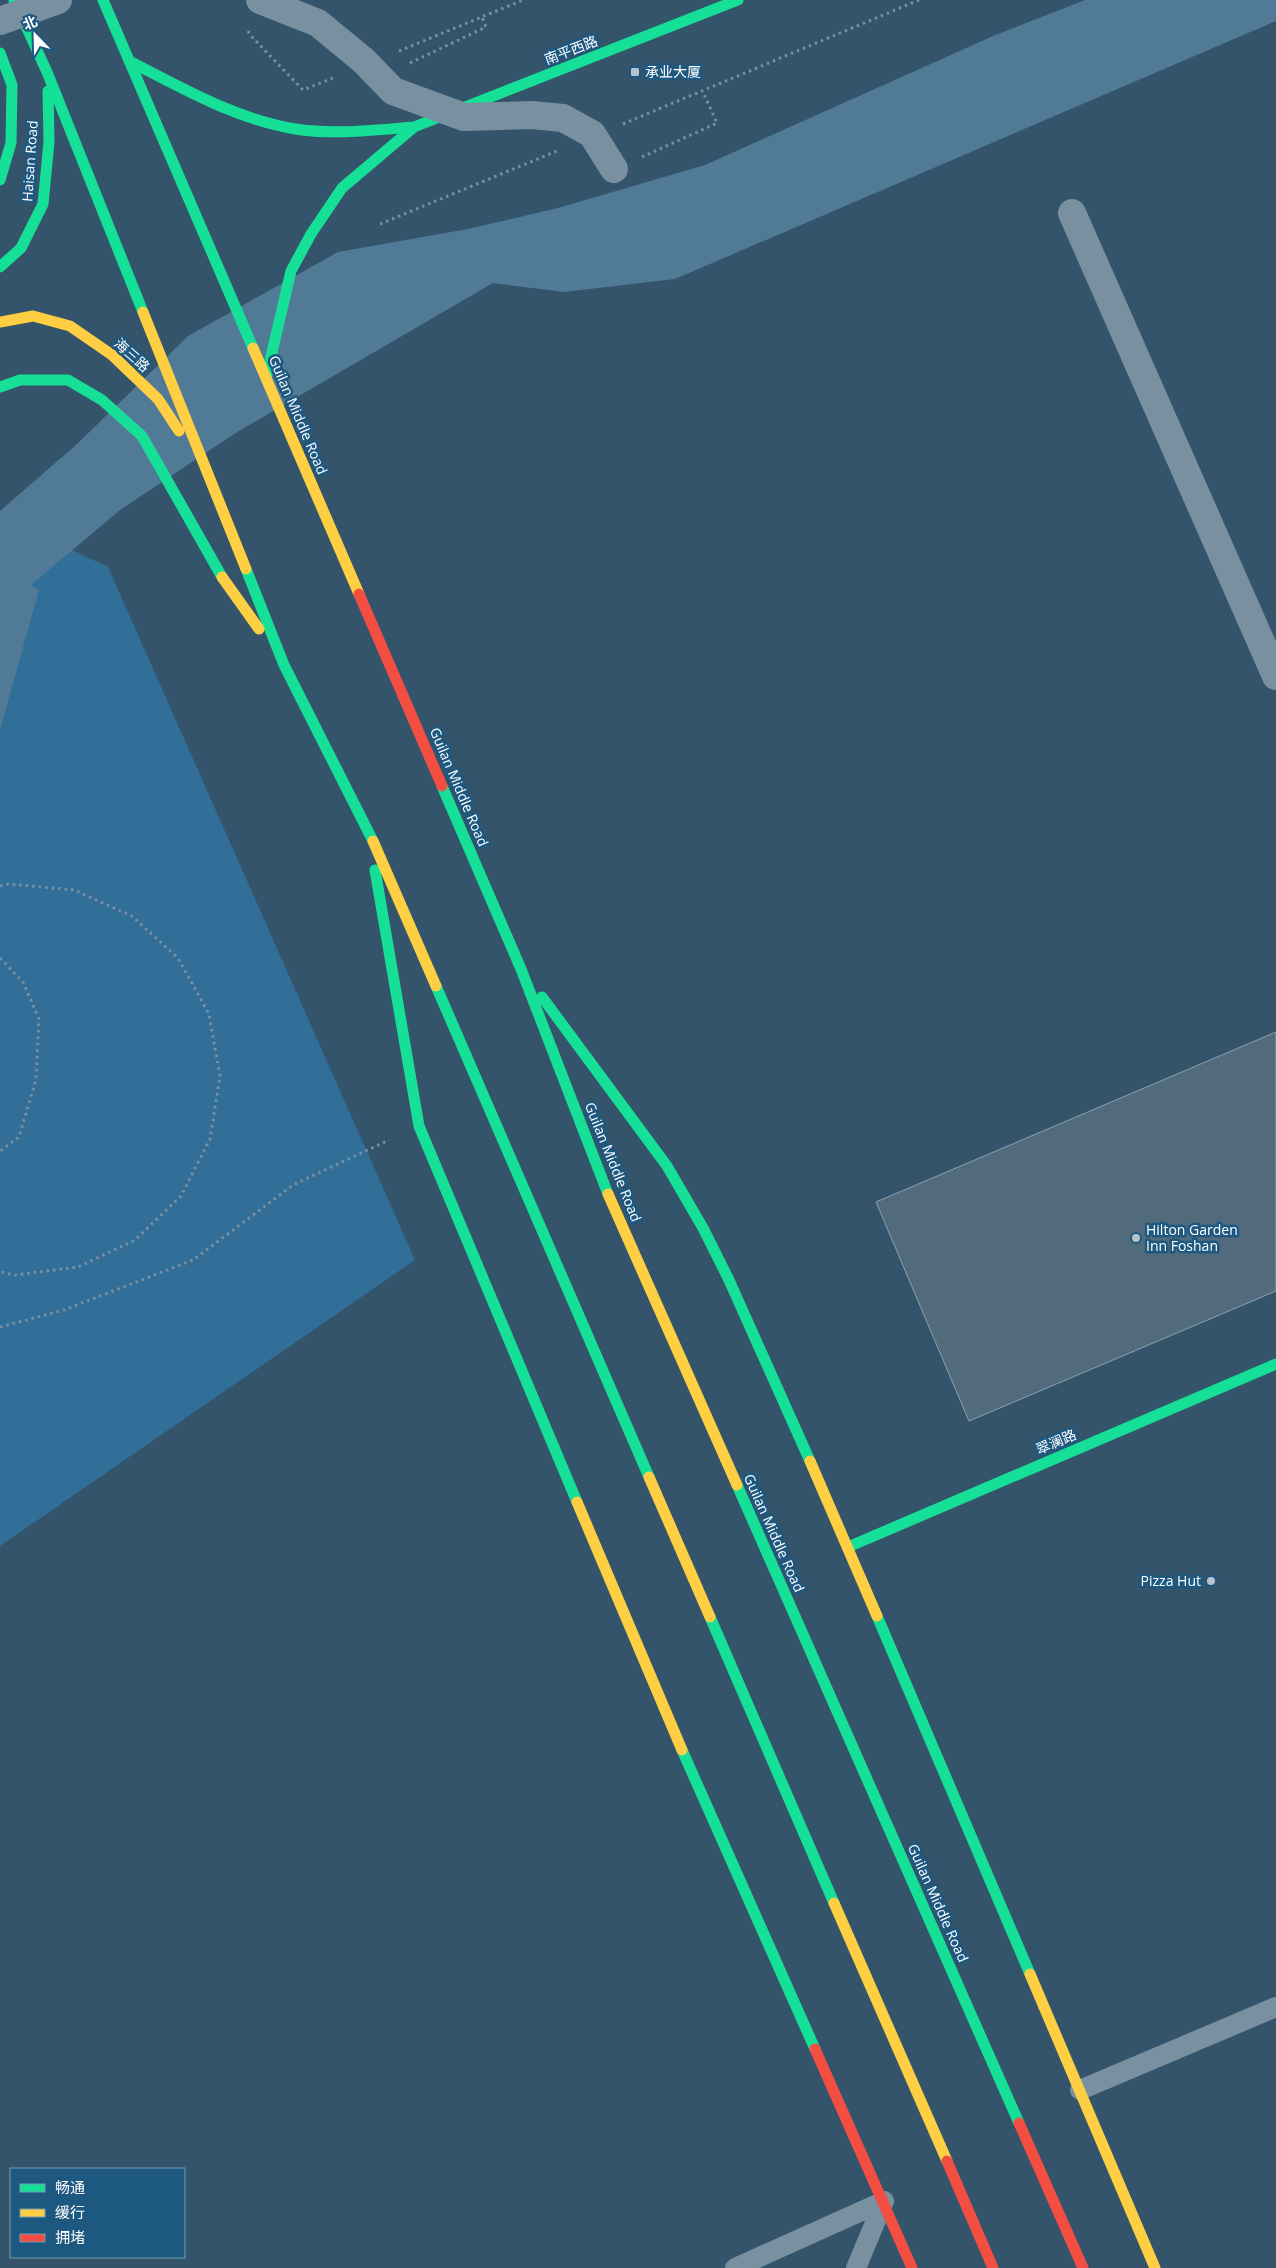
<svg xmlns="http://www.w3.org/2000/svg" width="1276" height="2268" font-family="'Open Sans','Noto Sans SC',sans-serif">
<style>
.green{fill:#316e98}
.water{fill:#517a97}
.building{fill:#516b7d;stroke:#8da1af}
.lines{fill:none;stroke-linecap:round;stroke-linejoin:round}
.path{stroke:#7990a0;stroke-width:3;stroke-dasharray:2.5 4;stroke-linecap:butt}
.lane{stroke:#7990a0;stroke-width:20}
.street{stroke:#7990a0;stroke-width:28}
.fast{stroke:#16e098;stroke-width:11}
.slow{stroke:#ffcf43;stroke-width:11}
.jam{stroke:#f24e42;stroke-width:11}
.street-bridge{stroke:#7990a0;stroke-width:28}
.poi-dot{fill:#b8c3cb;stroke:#1d5880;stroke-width:2}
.labels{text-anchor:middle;stroke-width:5;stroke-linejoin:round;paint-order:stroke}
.street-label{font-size:14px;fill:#fff;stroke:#1d5880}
.poi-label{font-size:14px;fill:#fff;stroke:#1d5880;text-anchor:start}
</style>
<rect width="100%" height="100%" fill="#33546a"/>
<!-- green -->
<path class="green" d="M 0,515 L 108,567 L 415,1260 L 0,1546 Z"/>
<!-- water -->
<path class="water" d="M 1085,0 L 1276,0 L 1276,21 L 675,279 L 564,292 L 493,283 L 234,434 L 120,510 L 31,585 L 39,590 L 0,730 L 0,511 L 77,444 L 188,336 L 338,252 L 468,229 L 558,208 L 705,165 L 993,36 Z"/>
<!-- building -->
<path class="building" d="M 1276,1032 L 1276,1291 L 969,1421 L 876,1202 Z"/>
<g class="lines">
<!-- path -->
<path class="path" d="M 248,31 L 251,36 L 303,90 L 333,78
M 399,51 L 523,0
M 410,63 L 486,27 L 482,17
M 623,124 L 919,0
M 642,157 L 717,123 L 703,92
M 380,224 L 557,151
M 0,886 L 8,884 L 74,890 L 132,916 L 178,958 L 209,1014 L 220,1076 L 210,1139 L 181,1196 L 135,1240 L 78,1267 L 15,1275 L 0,1272
M 0,958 L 23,982 L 39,1019 L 36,1080 L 19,1137 L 0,1151
M 0,1327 L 64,1310 L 193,1260 L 293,1185 L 389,1140"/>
<!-- lane -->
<path class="lane" d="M 1080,2090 L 1276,2007
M 735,2268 L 884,2201
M 856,2268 L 884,2201"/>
<!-- street -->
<path class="street" d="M 1072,213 L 1276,676"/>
<!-- fast -->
<path class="fast" d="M 14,0 L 47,72 L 143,312
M 103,0 L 253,348
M 0,53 L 12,85 L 11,143 L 0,180
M 129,61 C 182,88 235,119 295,129 C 334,135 375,130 414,127
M 0,267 L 21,248 L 43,204 L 49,142 L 48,91
M 266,378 L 291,271 L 311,234 L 342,188 L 414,127 L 738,0
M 0,387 L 20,380 L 68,380 L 102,400 L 142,436 L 222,577
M 246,569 L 284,665 L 373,841
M 442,786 L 521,969 L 608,1194
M 375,870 L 419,1126 L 577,1502
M 436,986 L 649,1477
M 542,997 L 667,1166 L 703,1228 L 729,1280 L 810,1461
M 737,1485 L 1019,2123
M 848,1547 L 1276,1364
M 877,1616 L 1030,1974
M 710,1617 L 834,1903
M 682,1750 L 815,2049"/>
<!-- slow -->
<path class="slow" d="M 143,312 L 246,569
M 0,322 L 33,316 L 70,326 L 112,355 L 158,399 L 179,431
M 253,348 L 359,594
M 222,577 L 259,629
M 373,841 L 436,986
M 608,1194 L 737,1485
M 810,1461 L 877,1616
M 649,1477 L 710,1617
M 577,1502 L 682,1750
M 834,1903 L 947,2161
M 1030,1974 L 1155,2268"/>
<!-- jam -->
<path class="jam" d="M 359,594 L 442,786
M 815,2049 L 912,2268
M 1019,2123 L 1083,2268
M 947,2161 L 993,2268"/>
<!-- street-bridge -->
<path class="street-bridge" d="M 260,0 L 318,23 L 364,61 L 393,91 L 464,117 L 532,115 L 563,118 L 592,134 L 614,169
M 0,21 L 58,0"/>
</g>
<!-- markers -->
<g class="poi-dot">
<rect x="630" y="67" width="10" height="10" rx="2.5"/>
<circle cx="1136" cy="1238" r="5"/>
<circle cx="1211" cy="1581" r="5"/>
</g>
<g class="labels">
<!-- street labels -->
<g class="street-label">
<text transform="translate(571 50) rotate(-21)" y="5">南平西路</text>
<text transform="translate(30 161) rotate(-86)" y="5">Haisan Road</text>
<text transform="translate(132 355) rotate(42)" y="5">海三路</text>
<text transform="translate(298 415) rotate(67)" y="5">Guilan Middle Road</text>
<text transform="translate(459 787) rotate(67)" y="5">Guilan Middle Road</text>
<text transform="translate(613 1162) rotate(68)" y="5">Guilan Middle Road</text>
<text transform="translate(1056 1442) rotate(-23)" y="5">翠澜路</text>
<text transform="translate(774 1533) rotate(66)" y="5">Guilan Middle Road</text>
<text transform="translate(938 1903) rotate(66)" y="5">Guilan Middle Road</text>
</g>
<!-- poi labels -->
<g class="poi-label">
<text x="645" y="77">承业大厦</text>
<text x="1146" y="1235">Hilton Garden<tspan x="1146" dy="16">Inn Foshan</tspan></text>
<text x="1201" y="1586" text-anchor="end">Pizza Hut</text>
</g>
</g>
<!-- legend -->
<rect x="10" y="2168" width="175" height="90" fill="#1d5880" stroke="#779bb3"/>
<rect x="20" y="2184" width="25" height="8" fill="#16e098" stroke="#779bb3"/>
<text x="55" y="2193" font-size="15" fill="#ffffff">畅通</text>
<rect x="20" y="2209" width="25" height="8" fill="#ffcf43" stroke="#779bb3"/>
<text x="55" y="2218" font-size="15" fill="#ffffff">缓行</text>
<rect x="20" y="2234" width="25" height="8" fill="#f24e42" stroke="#779bb3"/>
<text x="55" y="2243" font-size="15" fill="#ffffff">拥堵</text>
<!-- north arrow -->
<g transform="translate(35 35) rotate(337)" stroke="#1d5880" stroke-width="4" paint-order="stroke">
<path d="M0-4L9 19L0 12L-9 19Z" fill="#ffffff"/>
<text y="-8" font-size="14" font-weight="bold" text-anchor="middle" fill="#ffffff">北</text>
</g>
</svg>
